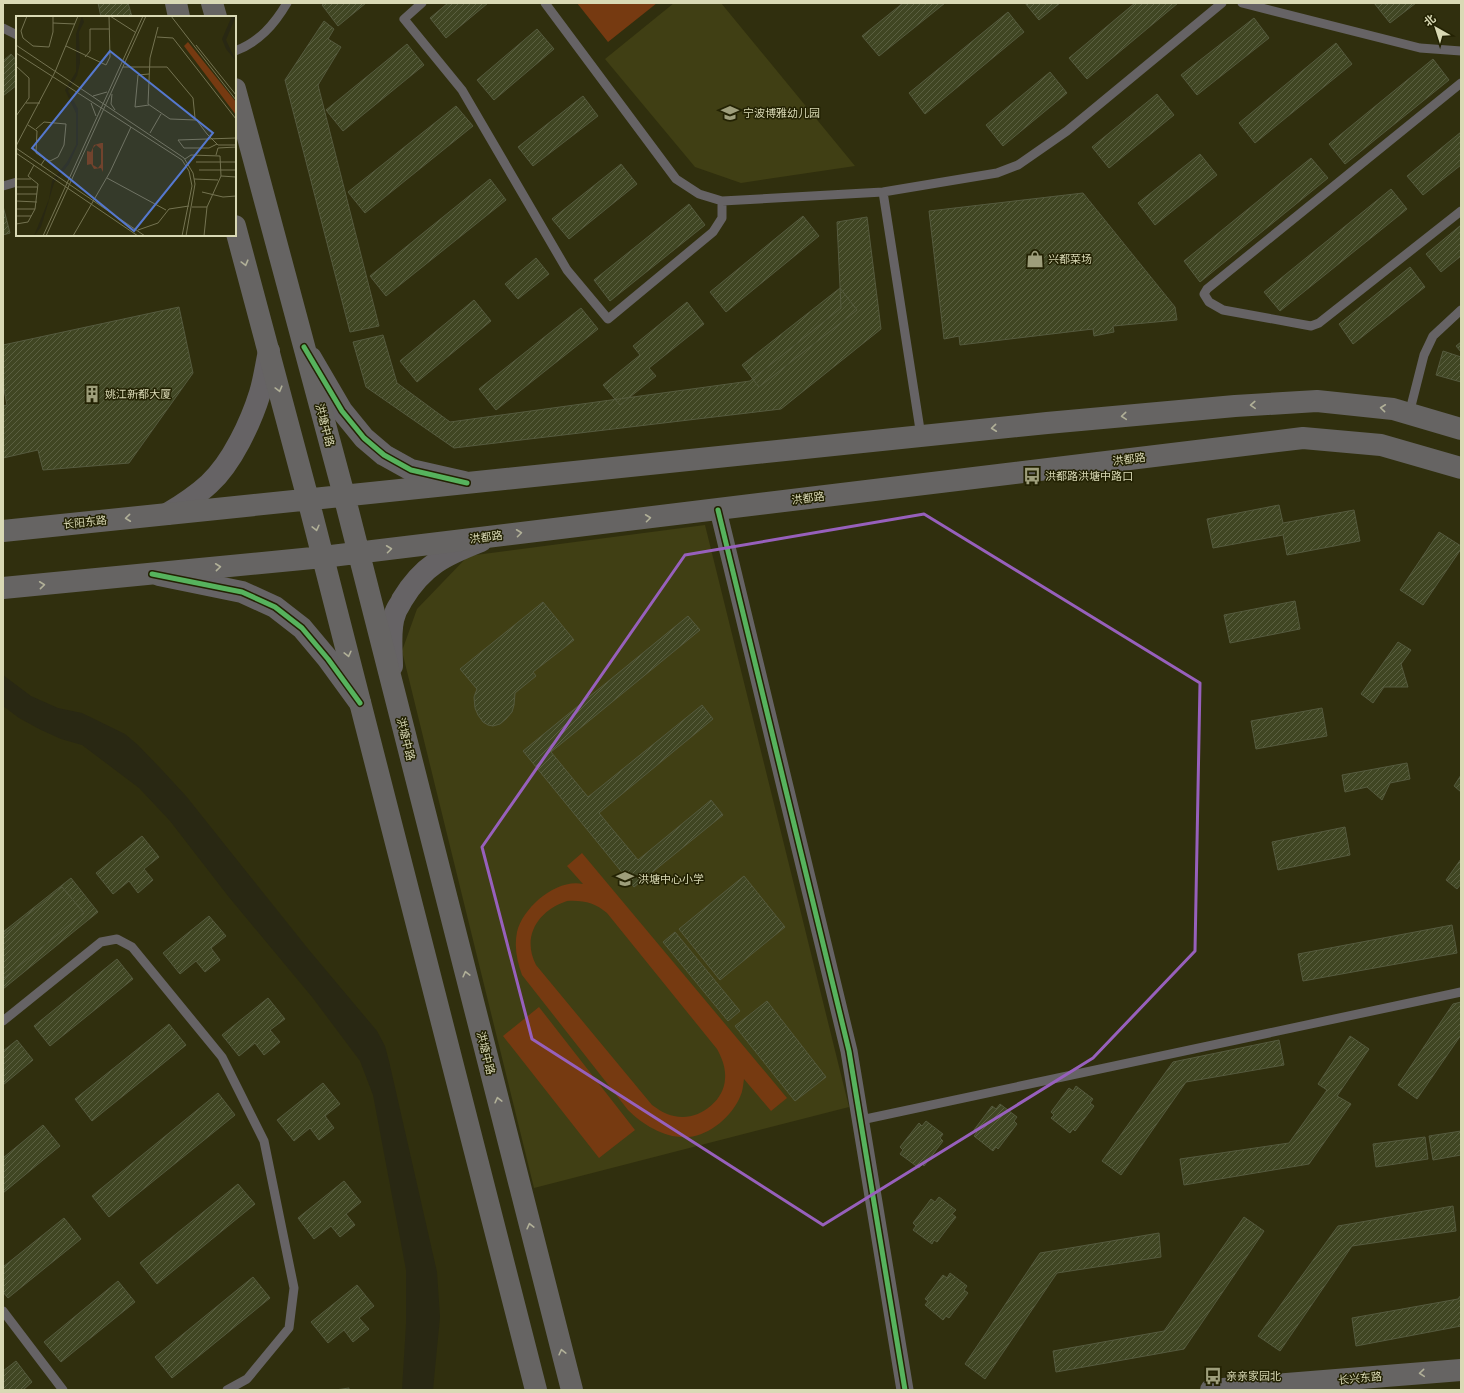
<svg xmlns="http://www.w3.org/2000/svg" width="1464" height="1393" font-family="'Archivo Narrow','Noto Sans SC',sans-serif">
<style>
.built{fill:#403f14}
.garden{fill:#763a11;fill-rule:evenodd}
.water{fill:#292813}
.building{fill:url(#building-hatch);stroke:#555a3e}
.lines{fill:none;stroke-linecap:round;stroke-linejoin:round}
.service{stroke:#666365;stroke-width:9}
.minor{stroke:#666365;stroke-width:17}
.tertiary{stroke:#666365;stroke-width:22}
.secondary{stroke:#666463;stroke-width:22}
.cycleway-casing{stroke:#232203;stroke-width:8}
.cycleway{stroke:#56b35d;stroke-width:5}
.oneway{stroke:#b1b098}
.marked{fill:none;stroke:#9760bc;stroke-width:3;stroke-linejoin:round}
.labels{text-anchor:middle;stroke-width:3;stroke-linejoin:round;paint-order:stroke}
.poi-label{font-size:11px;fill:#d9d9b5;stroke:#232203;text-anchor:start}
.street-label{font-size:11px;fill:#d9d9b5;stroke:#232203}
.inset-road{fill:none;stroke:#747351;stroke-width:1}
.view{fill:#5578ce;fill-opacity:0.15;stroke:#5578ce;stroke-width:2}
.inset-edge{fill:none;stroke:#d9d9b5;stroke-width:2}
</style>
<defs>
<pattern id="building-hatch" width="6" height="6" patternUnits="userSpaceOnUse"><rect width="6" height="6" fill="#404623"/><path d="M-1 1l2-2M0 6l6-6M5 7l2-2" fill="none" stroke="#5b6041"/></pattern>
</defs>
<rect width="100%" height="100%" fill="#302f0e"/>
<!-- built -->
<path class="built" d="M 674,3 L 721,3 L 855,166 L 741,183 L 695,167 L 605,59 Z
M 705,525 L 849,1107 L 534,1188 L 402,651 L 417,609 L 468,556 Z"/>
<!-- garden -->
<path class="garden" d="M 577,3 L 657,3 L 608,42 Z
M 582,853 L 787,1098 L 771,1111 L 744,1079 C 743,1085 743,1091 740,1097 C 732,1116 710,1135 689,1137 C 666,1139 643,1125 628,1110 L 522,975 C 517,961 514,947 517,932 C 523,907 557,878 583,884 L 567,866 ZM 567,901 C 584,900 595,903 607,913 L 717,1049 C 722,1058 726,1068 725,1079 C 724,1102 697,1122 674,1116 C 665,1114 659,1110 652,1105 L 536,965 C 521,936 539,910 567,901 Z
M 539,1007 L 635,1130 L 599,1158 L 503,1036 Z"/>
<!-- water -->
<path class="water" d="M 3,675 L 31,696 L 58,708 L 82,713 L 125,734 L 138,745 L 163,771 L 186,796 L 309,950 L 377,1031 L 385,1046 L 389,1061 L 437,1272 L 440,1317 L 433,1390 L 402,1390 L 406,1324 L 406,1270 L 373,1095 L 360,1061 L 312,997 L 228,896 L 170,821 L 139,788 L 82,745 L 61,739 L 41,730 L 19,718 L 3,706 Z"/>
<!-- building -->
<path class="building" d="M 98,3 L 128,3 L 132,17 L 101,17 Z
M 325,3 L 366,3 L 338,26 L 322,5 Z
M 448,3 L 488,3 L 446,38 L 430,18 Z
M 903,3 L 945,3 L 879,56 L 862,36 Z
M 1025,3 L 1060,3 L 1039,20 Z
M 1135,3 L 1178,3 L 1087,79 L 1069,58 Z
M 1374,3 L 1416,3 L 1390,23 Z
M 1008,12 L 1024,32 L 925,114 L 909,93 Z
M 1254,18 L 1269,38 L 1197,95 L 1181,75 Z
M 324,21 L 334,29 L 328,39 L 341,47 L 318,85 L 379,326 L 350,332 L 285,80 Z
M 537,29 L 554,49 L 494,100 L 477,80 Z
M 1336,43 L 1352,64 L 1255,143 L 1239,123 Z
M 407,44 L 424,65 L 343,131 L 326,110 Z
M 11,54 L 17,61 L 17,85 L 3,96 L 3,61 Z
M 1433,59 L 1449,80 L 1345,164 L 1329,144 Z
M 1050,72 L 1067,93 L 1003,146 L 986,125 Z
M 1157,94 L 1174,115 L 1109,168 L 1092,147 Z
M 583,96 L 598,116 L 533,166 L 518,147 Z
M 456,106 L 473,126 L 365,213 L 348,192 Z
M 1461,132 L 1461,165 L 1423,195 L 1407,176 Z
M 1200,154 L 1217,175 L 1155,225 L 1138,203 Z
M 1311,158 L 1328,178 L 1200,282 L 1184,261 Z
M 621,164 L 637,184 L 569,239 L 552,219 Z
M 490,179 L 506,200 L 386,296 L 370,276 Z
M 1391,189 L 1407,209 L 1280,311 L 1264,292 Z
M 1083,193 L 1175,307 L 1177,320 L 1113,326 L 1114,332 L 1094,336 L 1093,329 L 960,345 L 959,336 L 944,339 L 929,211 Z
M 689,204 L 705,225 L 610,301 L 594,280 Z
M 3,206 L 10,233 L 3,235 Z
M 803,216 L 819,236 L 726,312 L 710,292 Z
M 867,217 L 881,329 L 781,409 L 454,448 L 366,387 L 353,342 L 383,335 L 397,383 L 450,422 L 750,381 L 841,308 L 837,222 Z
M 1461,225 L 1461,256 L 1441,272 L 1426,254 Z
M 536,258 L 549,274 L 518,299 L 505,284 Z
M 1410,267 L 1425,287 L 1353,344 L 1339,324 Z
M 840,288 L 857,310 L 759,387 L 742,365 Z
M 474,300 L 491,321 L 417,382 L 400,361 Z
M 687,302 L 704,324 L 649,368 L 656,376 L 620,405 L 603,385 L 640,355 L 633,346 Z
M 179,307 L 193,373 L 129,463 L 43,470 L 38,450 L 3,458 L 3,406 L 7,405 L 3,384 L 3,345 Z
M 581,308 L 598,329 L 496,410 L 479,389 Z
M 1461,342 L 1461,352 L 1456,346 Z
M 1443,351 L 1461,357 L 1461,382 L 1436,375 Z
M 1279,505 L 1283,523 L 1354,510 L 1360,541 L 1287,555 L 1283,535 L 1213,548 L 1207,519 Z
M 1439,532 L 1461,546 L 1461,549 L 1423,605 L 1400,590 Z
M 1295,601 L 1300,629 L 1230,643 L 1224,615 Z
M 543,602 L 574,640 L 533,672 L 536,676 L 515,693 L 514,705 L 512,712 L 506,719 L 500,724 L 493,726 L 488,725 L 483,722 L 478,715 L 475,708 L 474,697 L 477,689 L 460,669 Z
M 688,616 L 700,630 L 551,752 L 588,797 L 702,705 L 713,719 L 599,813 L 638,860 L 711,800 L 723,815 L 634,887 L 523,751 Z
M 1398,642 L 1411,650 L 1401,664 L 1408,687 L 1384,687 L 1373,703 L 1361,694 Z
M 1322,708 L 1327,736 L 1256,749 L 1251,721 Z
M 1407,763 L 1410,779 L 1390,783 L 1382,800 L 1367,787 L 1345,792 L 1342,775 Z
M 1461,775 L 1461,792 L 1454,786 Z
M 1345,827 L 1350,855 L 1278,870 L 1272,842 Z
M 142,836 L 159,857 L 144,869 L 153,880 L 138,893 L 129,881 L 113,894 L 96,873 Z
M 1461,859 L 1461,884 L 1457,889 L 1446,880 Z
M 744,876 L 785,927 L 720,980 L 679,929 Z
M 71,878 L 98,912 L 3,989 L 3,932 Z
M 62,887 L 84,913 L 3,979 L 3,935 Z
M 209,916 L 226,936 L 211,948 L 220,960 L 205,972 L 196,961 L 180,974 L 163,953 Z
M 1452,925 L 1457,953 L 1303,981 L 1298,954 Z
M 675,932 L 740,1011 L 728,1021 L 663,942 Z
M 117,959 L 133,979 L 50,1046 L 34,1026 Z
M 268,998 L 285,1019 L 270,1030 L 280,1042 L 264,1055 L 255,1043 L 239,1056 L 222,1035 Z
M 767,1001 L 826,1077 L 795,1101 L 735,1026 Z
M 1461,1002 L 1461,1035 L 1417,1099 L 1398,1085 L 1453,1004 Z
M 169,1024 L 186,1045 L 92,1121 L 75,1099 Z
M 1350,1036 L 1369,1049 L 1337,1096 L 1351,1104 L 1309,1164 L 1184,1185 L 1180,1159 L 1289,1143 L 1327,1090 L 1318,1084 Z
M 17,1040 L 33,1060 L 3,1085 L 3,1051 Z
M 1279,1040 L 1284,1065 L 1186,1082 L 1121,1175 L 1102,1161 L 1173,1062 Z
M 323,1083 L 340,1104 L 325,1116 L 334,1128 L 319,1140 L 310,1128 L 294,1141 L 277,1120 Z
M 1076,1086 L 1093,1099 L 1090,1103 L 1094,1106 L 1075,1131 L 1073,1129 L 1070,1133 L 1051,1118 L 1054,1115 L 1051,1112 L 1069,1088 L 1073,1091 Z
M 218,1093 L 235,1115 L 109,1217 L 92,1196 Z
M 1000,1104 L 1017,1117 L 1014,1121 L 1017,1124 L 998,1149 L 996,1147 L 993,1151 L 974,1136 L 977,1132 L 974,1130 L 992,1106 L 996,1109 Z
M 926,1121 L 943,1134 L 940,1138 L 943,1141 L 924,1166 L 922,1164 L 919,1168 L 900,1154 L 903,1150 L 900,1147 L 919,1123 L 922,1126 Z
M 43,1125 L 60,1146 L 3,1193 L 3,1158 Z
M 1461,1131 L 1461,1155 L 1433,1160 L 1429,1136 Z
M 1425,1137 L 1428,1159 L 1376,1167 L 1373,1144 Z
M 344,1181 L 361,1202 L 346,1214 L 355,1225 L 340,1237 L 331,1226 L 314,1239 L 298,1218 Z
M 238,1184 L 255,1204 L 157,1284 L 140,1263 Z
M 939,1197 L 956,1210 L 952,1214 L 956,1217 L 937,1242 L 934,1240 L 932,1244 L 913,1230 L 916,1226 L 913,1223 L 931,1199 L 935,1202 Z
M 1453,1206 L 1456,1231 L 1352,1246 L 1280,1351 L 1258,1336 L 1338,1226 Z
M 1244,1217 L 1264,1231 L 1184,1349 L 1056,1372 L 1053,1351 L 1164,1331 Z
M 64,1218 L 81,1239 L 8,1298 L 3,1292 L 3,1267 Z
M 1159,1233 L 1161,1257 L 1057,1273 L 985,1379 L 965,1364 L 1040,1253 Z
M 950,1273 L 967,1286 L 964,1290 L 968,1293 L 949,1318 L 946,1316 L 943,1320 L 925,1305 L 928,1301 L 925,1299 L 943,1275 L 947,1278 Z
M 253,1277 L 270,1298 L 172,1378 L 155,1357 Z
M 118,1281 L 135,1302 L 61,1362 L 44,1342 Z
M 357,1285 L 374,1306 L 359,1318 L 369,1329 L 353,1342 L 344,1330 L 328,1343 L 311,1322 Z
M 1461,1295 L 1461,1326 L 1356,1346 L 1352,1318 L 1458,1299 Z
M 16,1361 L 32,1382 L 23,1390 L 3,1390 L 3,1371 Z
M 349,1388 L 349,1390 L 335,1390 Z"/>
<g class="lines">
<!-- service -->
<path class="service" d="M 422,3 L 404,19 L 462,90 L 567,270 L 608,319 L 713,232 L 722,218 L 722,201
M 545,3 L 676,179 L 699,194 L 722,201 L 883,192 L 997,173 L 1018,165 L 1067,131 L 1222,3
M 1242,3 L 1420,48 L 1461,51
M 3,28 L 17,35
M 235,51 C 259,42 274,25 287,3
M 1461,83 L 1207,289 L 1204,294 L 1209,302 L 1223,310 L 1311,326 L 1319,323 L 1461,211
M 3,186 L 17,182
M 883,192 L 921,436
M 1409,414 L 1424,355 L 1433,336 L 1461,310
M 3,1021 L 101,942 L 117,939 L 132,947 L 222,1057 L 264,1141 L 294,1288 L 289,1328 L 247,1379 L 227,1390
M 861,1120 L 1461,992
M 3,1311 L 63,1390"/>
<!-- minor -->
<path class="minor" d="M 718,510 L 849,1051 L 905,1390"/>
<!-- tertiary -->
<path class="tertiary" d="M 311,358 L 342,411 L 364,438 L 384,455 L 411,470 L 464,482
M 167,514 C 182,505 196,496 209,484 C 232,463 251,422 260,393 C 264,380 266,365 269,351
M 159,575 L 242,592 L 275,607 L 302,628 L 328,659 L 360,703
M 392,666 C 392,650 389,628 395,614 C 396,609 400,605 402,600 C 423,565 445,555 481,541"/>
<!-- secondary -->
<path class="secondary" d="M 176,3 L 179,17
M 212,3 L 216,17
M 235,89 L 344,495 L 572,1390
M 235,226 L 308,499 L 536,1390
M 3,531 L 1047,423 L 1235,406 L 1317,401 L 1393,409 L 1461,429
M 3,588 L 323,557 L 1303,438 L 1381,445 L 1461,468
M 1211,1390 L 1461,1370"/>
<!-- cycleway casing -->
<g class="cycleway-casing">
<path id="cycleway" d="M 304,347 L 342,411 L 364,438 L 384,455 L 411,470 L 467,483
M 718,510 L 849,1051 L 905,1390
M 152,574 L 242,592 L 275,607 L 302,628 L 328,659 L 360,703"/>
</g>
<!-- cycleway -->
<use href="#cycleway" class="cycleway"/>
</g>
<!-- one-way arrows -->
<defs><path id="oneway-chevron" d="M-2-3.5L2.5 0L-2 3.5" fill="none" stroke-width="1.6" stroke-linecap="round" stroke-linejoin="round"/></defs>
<g class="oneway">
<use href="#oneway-chevron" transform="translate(245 263) rotate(75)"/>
<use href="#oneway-chevron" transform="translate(279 389) rotate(75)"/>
<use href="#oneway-chevron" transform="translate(1253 405) rotate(177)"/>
<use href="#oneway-chevron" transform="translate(1383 408) rotate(-174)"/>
<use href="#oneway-chevron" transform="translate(1124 416) rotate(175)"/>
<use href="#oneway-chevron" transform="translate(994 428) rotate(174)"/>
<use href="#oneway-chevron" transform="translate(128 518) rotate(174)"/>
<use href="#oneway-chevron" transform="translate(648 518) rotate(-7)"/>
<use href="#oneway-chevron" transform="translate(316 528) rotate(76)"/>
<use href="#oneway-chevron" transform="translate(519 533) rotate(-7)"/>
<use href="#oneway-chevron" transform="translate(389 549) rotate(-7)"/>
<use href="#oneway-chevron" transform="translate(218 567) rotate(-6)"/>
<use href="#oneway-chevron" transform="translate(42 585) rotate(-6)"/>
<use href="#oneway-chevron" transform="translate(348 654) rotate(76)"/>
<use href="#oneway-chevron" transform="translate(466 974) rotate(-104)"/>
<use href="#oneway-chevron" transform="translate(498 1100) rotate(-104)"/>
<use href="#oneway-chevron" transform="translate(530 1226) rotate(-104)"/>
<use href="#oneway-chevron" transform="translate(562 1352) rotate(-104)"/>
<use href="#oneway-chevron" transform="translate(1422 1373) rotate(175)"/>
</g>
<!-- marked area -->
<path class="marked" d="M 924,514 L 1200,683 L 1195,951 L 1093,1058 L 823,1225 L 532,1039 L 482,847 L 685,555 Z"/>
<!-- icons -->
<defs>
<g id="school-bare" transform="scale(1.38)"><path d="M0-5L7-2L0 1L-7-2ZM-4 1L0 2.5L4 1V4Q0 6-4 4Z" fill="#9e9e7b" stroke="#232203" stroke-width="2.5" paint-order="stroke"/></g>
<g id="shop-bare" transform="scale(1.38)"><path d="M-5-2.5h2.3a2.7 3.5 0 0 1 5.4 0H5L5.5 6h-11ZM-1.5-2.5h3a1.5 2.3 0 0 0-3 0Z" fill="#9e9e7b" stroke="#232203" stroke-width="2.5" paint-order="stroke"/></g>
<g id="building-bare" transform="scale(1.38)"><path d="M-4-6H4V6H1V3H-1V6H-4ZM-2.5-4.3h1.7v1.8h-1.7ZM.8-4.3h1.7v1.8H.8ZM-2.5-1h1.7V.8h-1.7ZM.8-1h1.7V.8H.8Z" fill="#9e9e7b" stroke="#232203" stroke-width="2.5" paint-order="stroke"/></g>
<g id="bus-bare" transform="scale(1.38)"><path d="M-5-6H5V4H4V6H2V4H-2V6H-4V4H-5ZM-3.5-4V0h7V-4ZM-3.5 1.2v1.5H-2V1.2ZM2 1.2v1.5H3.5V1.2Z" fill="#9e9e7b" stroke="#232203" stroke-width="2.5" paint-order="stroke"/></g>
</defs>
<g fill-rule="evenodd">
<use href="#school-bare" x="730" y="113"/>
<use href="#shop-bare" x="1035" y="259"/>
<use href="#building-bare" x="92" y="394"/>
<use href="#bus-bare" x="1032" y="476"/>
<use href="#school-bare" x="625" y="879"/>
<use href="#bus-bare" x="1213" y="1376"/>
</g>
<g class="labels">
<!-- poi labels -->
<g class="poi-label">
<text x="743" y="117">宁波博雅幼儿园</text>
<text x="1048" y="263">兴都菜场</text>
<text x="105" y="398">姚江新都大厦</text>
<text x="1045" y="480">洪都路洪塘中路口</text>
<text x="638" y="883">洪塘中心小学</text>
<text x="1226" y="1380">亲亲家园北</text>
</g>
<!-- street labels -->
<g class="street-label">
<text transform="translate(325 425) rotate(75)" y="4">洪塘中路</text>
<text transform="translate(1129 459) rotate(-7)" y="4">洪都路</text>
<text transform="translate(808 498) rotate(-7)" y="4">洪都路</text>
<text transform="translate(85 522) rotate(-6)" y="4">长阳东路</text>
<text transform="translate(486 537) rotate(-7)" y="4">洪都路</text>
<text transform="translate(406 739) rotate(76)" y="4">洪塘中路</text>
<text transform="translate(486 1053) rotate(76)" y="4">洪塘中路</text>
<text transform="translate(1360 1378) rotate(-5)" y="4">长兴东路</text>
</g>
</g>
<!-- overview -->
<g transform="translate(16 16)">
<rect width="220" height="220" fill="#302f0e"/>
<path d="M 172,26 L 220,86 L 220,99 L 168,30 Z" fill="#763a11"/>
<path d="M 85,127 L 87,127 L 87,156 L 85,152 L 78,153 L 75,148 L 71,149 L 71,135 L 75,136 L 78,129 ZM 80,129 L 85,133 L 85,148 L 82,152 L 77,149 L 77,132 Z" fill="#763a11" fill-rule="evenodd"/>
<path d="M 66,0 L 68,6 L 63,16 L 64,47 L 61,60 L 52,75 L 62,93 L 62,128 L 53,148 L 38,167 L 25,211 L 18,220 L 33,183 L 36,165 L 51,146 L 60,129 L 60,97 L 49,74 L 60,56 L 60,18 ZM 216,0 L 220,0 L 210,24 L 220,45 L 210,33 L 206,23 Z" fill="#292813"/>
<path class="inset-road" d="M 11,0 L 5,15 L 7,22 L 17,30 L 33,31 L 37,16 L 37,0M 94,0 L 119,16M 155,0 L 220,84M 37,7 L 59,8M 142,11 L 134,42 L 132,88 L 154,103 L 180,104M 141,21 L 157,22 L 220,103M 0,29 L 168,142 L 177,157 L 179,168 L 170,220M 180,29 L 220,79M 50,30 L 90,49 L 94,41 L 93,0M 0,37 L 166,144 L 173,155 L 176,170 L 166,220M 69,41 L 74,35 L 74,13 L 93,13M 0,50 L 13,62 L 13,82 L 0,100M 107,51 L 151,51 L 177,82 L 179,102 L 191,118 L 202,129 L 220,129M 133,58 L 122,59 L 119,91 L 133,89M 96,78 L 95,88 L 99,94M 77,80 L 91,76M 10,87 L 24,87M 75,87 L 80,100M 12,109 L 21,115 L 20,137 L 29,143 L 25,149M 20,113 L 28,106 L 50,108 L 48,129 L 42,141 L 34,145 L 29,143M 134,117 L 145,98M 201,128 L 193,132 L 168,132 L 162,124 L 220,122M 0,130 L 39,56 L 62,0M 0,132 L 129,220M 0,137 L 122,220M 200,139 L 202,132 L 220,131M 169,143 L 175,139 L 204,140 L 205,160 L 191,191 L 188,220M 180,146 L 220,146M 183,154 L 220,154M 205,160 L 220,161M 91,162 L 150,194M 0,163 L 15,163M 178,163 L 202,164M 0,171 L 21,171M 186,176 L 207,181 L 220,180M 0,178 L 21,178M 0,185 L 21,186M 176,191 L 191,191M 0,193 L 19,193M 0,200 L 15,200M 0,208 L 12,206 L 19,193 L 22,168 L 12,160 L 18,149M 122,214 L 142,207 L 153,193 L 173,190M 27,220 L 127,0M 30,220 L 130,0M 57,220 L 94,156 L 115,111"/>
<path class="view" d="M 94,35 L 197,117 L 118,215 L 16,132 Z"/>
<rect width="220" height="220" class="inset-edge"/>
</g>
<!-- border -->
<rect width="1464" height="1393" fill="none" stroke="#d9d9b5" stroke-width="8"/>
<!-- north arrow -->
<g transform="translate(1436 28) rotate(321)" stroke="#232203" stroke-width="3" paint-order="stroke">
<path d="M0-3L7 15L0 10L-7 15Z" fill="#d9d9b5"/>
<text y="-6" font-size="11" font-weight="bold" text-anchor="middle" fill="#d9d9b5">北</text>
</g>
</svg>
